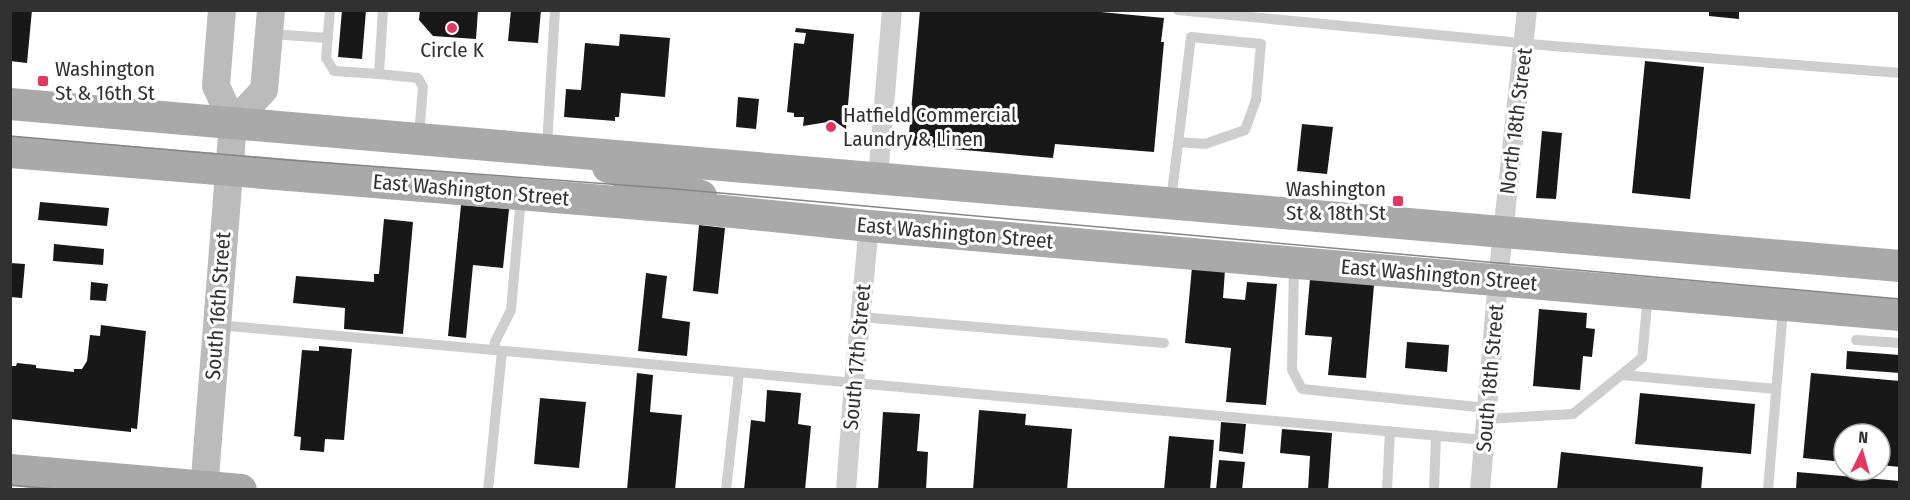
<svg xmlns="http://www.w3.org/2000/svg" width="1910" height="500" font-family="'Fira Sans Condensed',sans-serif">
<style>
.building{fill:#181818}
.lines{fill:none;stroke-linecap:round;stroke-linejoin:round}
.lane{stroke:#cecece;stroke-width:10}
.street{stroke:#cecece;stroke-width:20}
.secondary{stroke:#bbb;stroke-width:28}
.primary{stroke:#a9a9a9;stroke-width:32}
.tram{stroke:#868686;stroke-width:1.5}
.poi-dot{fill:#e53561;stroke:#fff;stroke-width:2}
.labels{text-anchor:middle;stroke-width:6;stroke-linejoin:round;paint-order:stroke}
.poi-label{font-size:21px;fill:#313131;stroke:#fff;text-anchor:start}
.street-label{font-size:21px;fill:#313131;stroke:#fff}
</style>
<rect width="100%" height="100%" fill="#fff"/>
<!-- building -->
<path class="building" d="M 10,10 L 32,10 L 27,63 L 10,61 Z
M 342,10 L 366,10 L 362,59 L 338,57 Z
M 420,10 L 478,10 L 476,39 L 433,36 L 419,20 Z
M 511,10 L 541,10 L 538,43 L 508,41 Z
M 920,10 L 1080,10 L 1164,18 L 1161,42 L 1164,42 L 1154,152 L 1055,144 L 1053,158 L 908,145 Z
M 1709,10 L 1739,10 L 1739,19 L 1709,16 Z
M 796,28 L 854,34 L 846,129 L 834,121 L 803,126 L 804,117 L 794,117 L 794,113 L 787,112 L 794,43 L 804,44 L 806,33 L 795,32 Z
M 620,34 L 670,38 L 665,97 L 621,93 L 619,117 L 615,117 L 615,121 L 564,117 L 566,89 L 581,90 L 585,43 L 619,46 Z
M 1645,61 L 1704,67 L 1690,199 L 1632,193 Z
M 738,97 L 759,99 L 756,129 L 736,127 Z
M 1302,124 L 1333,127 L 1327,174 L 1297,171 Z
M 1542,131 L 1562,133 L 1556,199 L 1536,198 Z
M 40,202 L 109,208 L 107,226 L 38,220 Z
M 461,205 L 509,209 L 503,268 L 473,265 L 466,338 L 448,336 Z
M 384,219 L 413,222 L 403,334 L 344,329 L 345,308 L 293,303 L 296,276 L 374,282 L 374,274 L 379,274 Z
M 699,225 L 725,228 L 718,294 L 693,291 Z
M 54,244 L 104,249 L 103,265 L 53,261 Z
M 10,263 L 25,264 L 22,298 L 10,297 Z
M 1192,267 L 1225,270 L 1223,298 L 1245,300 L 1247,282 L 1277,284 L 1266,405 L 1226,402 L 1231,348 L 1185,343 Z
M 646,273 L 667,276 L 662,318 L 690,322 L 687,356 L 638,351 Z
M 1310,279 L 1374,285 L 1366,378 L 1328,375 L 1332,337 L 1305,335 Z
M 91,282 L 108,284 L 106,301 L 90,300 Z
M 1539,309 L 1587,313 L 1586,328 L 1595,329 L 1592,357 L 1583,356 L 1580,390 L 1533,386 Z
M 101,325 L 146,331 L 137,429 L 131,428 L 131,432 L 10,419 L 10,366 L 16,366 L 17,363 L 36,365 L 36,368 L 74,372 L 74,369 L 82,369 L 87,361 L 90,335 L 100,336 Z
M 1407,342 L 1449,345 L 1447,372 L 1405,368 Z
M 319,346 L 352,349 L 344,440 L 325,439 L 324,452 L 300,450 L 301,437 L 294,436 L 302,350 L 319,351 Z
M 1847,351 L 1900,355 L 1900,373 L 1846,369 Z
M 637,373 L 653,375 L 650,412 L 682,415 L 675,490 L 627,490 Z
M 1811,373 L 1900,381 L 1900,467 L 1880,465 L 1880,434 L 1844,434 L 1844,462 L 1803,458 Z
M 767,390 L 801,393 L 798,424 L 811,426 L 805,490 L 744,490 L 751,420 L 765,422 Z
M 1640,393 L 1755,404 L 1751,454 L 1635,444 Z
M 540,398 L 586,402 L 579,468 L 534,464 Z
M 979,410 L 1026,414 L 1025,425 L 1072,429 L 1067,490 L 973,490 Z
M 883,412 L 920,414 L 917,451 L 928,452 L 926,490 L 878,490 Z
M 1221,422 L 1246,424 L 1243,454 L 1219,451 Z
M 1282,429 L 1332,433 L 1328,490 L 1308,490 L 1310,456 L 1280,453 Z
M 1169,436 L 1214,440 L 1210,490 L 1164,490 Z
M 1561,452 L 1703,467 L 1701,490 L 1557,490 Z
M 1219,460 L 1245,462 L 1242,490 L 1216,490 Z
M 1797,472 L 1900,481 L 1900,490 L 1796,490 Z"/>
<g class="lines">
<!-- lane -->
<path class="lane" d="M 330,10 L 326,58 L 334,71 L 379,74
M 383,10 L 379,74 L 418,78 L 423,87 L 419,136
M 1178,10 L 1541,45 L 1900,73
M 271,34 L 328,38
M 547,146 L 555,10
M 1171,201 L 1191,37 L 1261,44 L 1256,100 L 1245,130 L 1205,144 L 1179,142
M 1294,266 L 1292,370 L 1302,389 L 1487,408
M 861,317 L 1164,343
M 218,325 L 1484,440
M 1856,340 L 1900,343
M 495,350 L 495,342 L 511,310 L 521,197
M 1622,375 L 1776,389
M 1486,419 L 1573,414 L 1642,358 L 1648,295
M 488,490 L 502,351
M 726,490 L 739,373
M 1387,490 L 1390,431
M 1434,490 L 1436,435
M 1768,490 L 1783,309"/>
<!-- street -->
<path class="street" d="M 878,178 L 892,10
M 846,490 L 854,383 L 869,226
M 1480,490 L 1498,280 L 1527,10"/>
<!-- secondary -->
<path class="secondary" d="M 222,10 L 216,86 L 233,123
M 233,123 L 264,90 L 271,10
M 204,490 L 233,123"/>
<!-- primary -->
<path class="primary" d="M 10,104 L 1900,266
M 10,152 L 713,210 L 869,226 L 1900,315
M 608,167 L 701,196
M 10,470 L 241,490"/>
<!-- tram -->
<path class="tram" d="M 10,136 L 288,160 L 676,189 L 1900,299
M 10,485 L 65,490"/>
</g>
<!-- markers -->
<g class="poi-dot">
<circle cx="452" cy="28" r="6"/>
<rect x="37" y="75" width="12" height="12" rx="3"/>
<circle cx="831" cy="127" r="6"/>
<rect x="1392" y="195" width="12" height="12" rx="3"/>
</g>
<g class="labels">
<!-- poi labels -->
<g class="poi-label">
<text x="452" y="57" text-anchor="middle">Circle K</text>
<text x="55" y="76">Washington<tspan x="55" dy="24">St &amp; 16th St</tspan></text>
<text x="843" y="122">Hatfield Commercial<tspan x="843" dy="24">Laundry &amp; Linen</tspan></text>
<text x="1386" y="196" text-anchor="end">Washington<tspan x="1386" dy="24">St &amp; 18th St</tspan></text>
</g>
<!-- street labels -->
<g class="street-label">
<text transform="translate(1516 121) rotate(-83)" y="7">North 18th Street</text>
<text transform="translate(471 190) rotate(5)" y="7">East Washington Street</text>
<text transform="translate(955 233) rotate(5)" y="7">East Washington Street</text>
<text transform="translate(1439 275) rotate(5)" y="7">East Washington Street</text>
<text transform="translate(218 306) rotate(-86)" y="7">South 16th Street</text>
<text transform="translate(857 357) rotate(-85)" y="7">South 17th Street</text>
<text transform="translate(1490 378) rotate(-85)" y="7">South 18th Street</text>
</g>
</g>
<!-- border -->
<rect width="1910" height="500" fill="none" stroke="#313131" stroke-width="24"/>
<!-- north arrow -->
<g transform="translate(1862 452) rotate(5)"><circle r="28" fill="#ffffff" stroke="#adadad" stroke-width="1.5"/>
<path d="M0-4.5L10 22L0 15L-10 22Z" fill="#e53561"/>
<text y="-9" font-size="16" font-weight="bold" text-anchor="middle" fill="#313131">N</text>
</g>
</svg>
